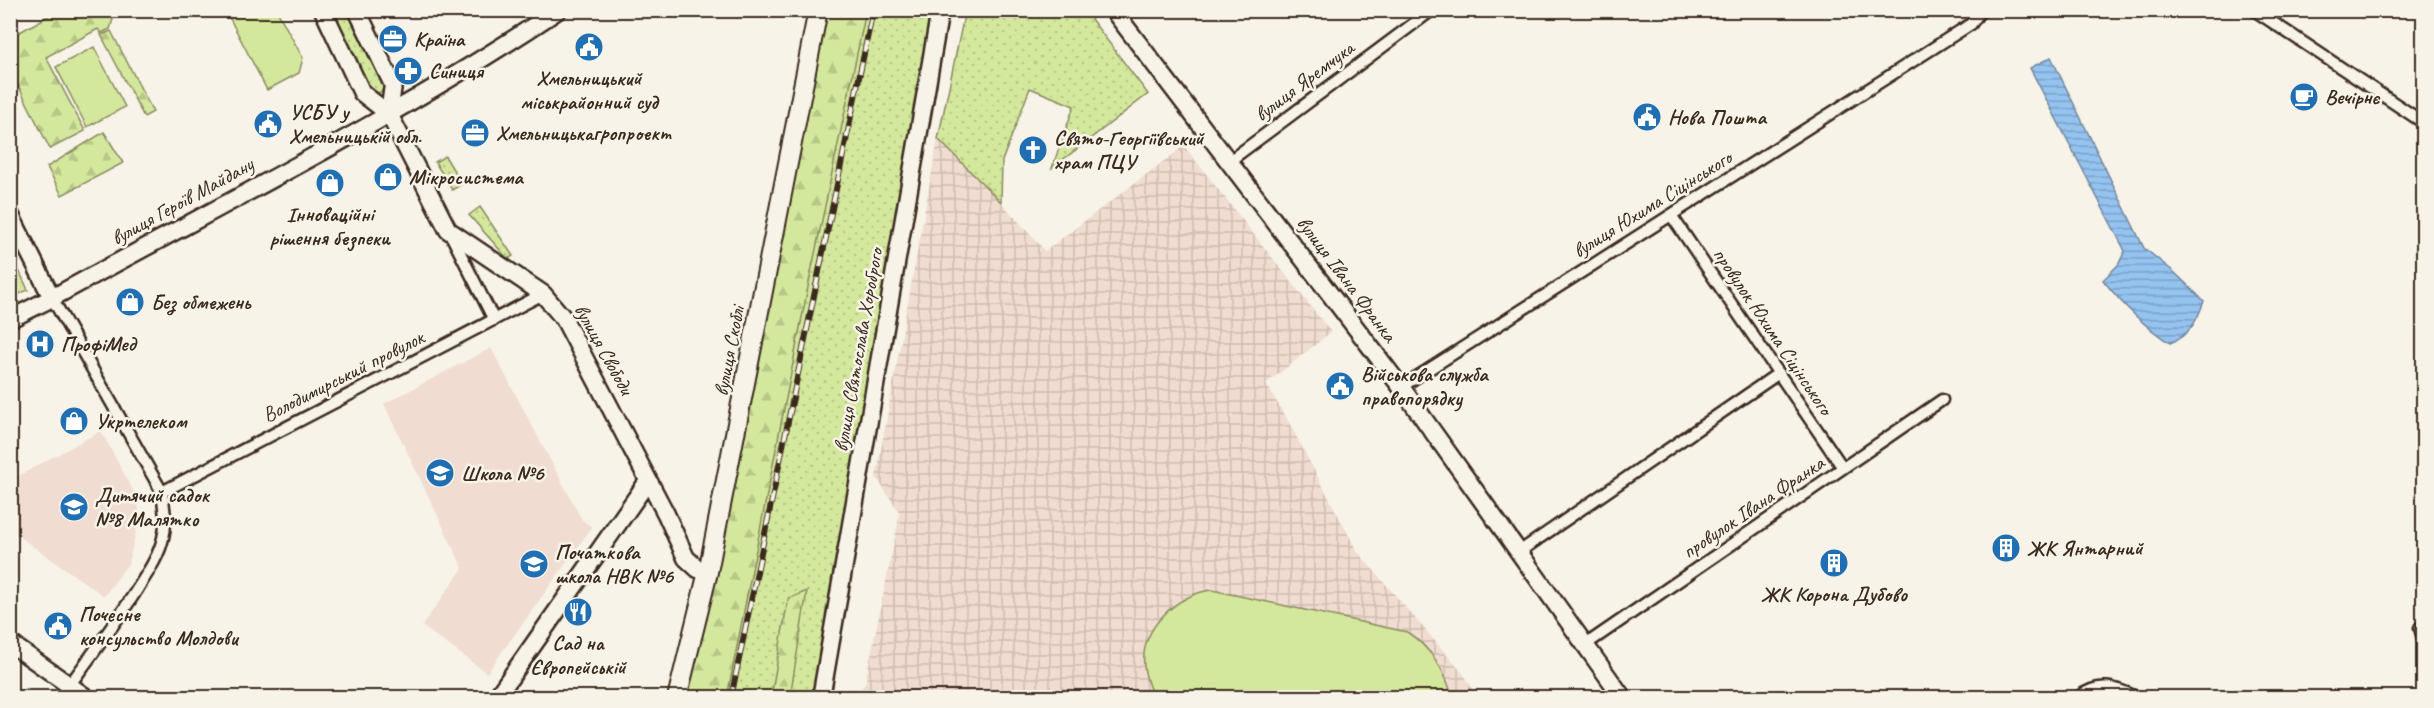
<svg xmlns="http://www.w3.org/2000/svg" width="2434" height="708" font-family="Caveat,sans-serif">
<style>
.built{fill:#f0dcd0}
.industrial{fill:url(#industrial-grid)}
.grass{fill:url(#grass-dots);stroke:#88895e;stroke-width:1.5}
.forest{fill:url(#forest-firs);stroke:#88895e;stroke-width:1.5}
.green{fill:#d4e89d;stroke:#88895e;stroke-width:1.5}
.water{fill:url(#water-rules);stroke:#71869c;stroke-width:1.5}
.lines{fill:none;stroke-linecap:round;stroke-linejoin:round}
.street-casing{stroke:#3b2a1e;stroke-width:15}
.secondary-casing{stroke:#3b2a1e;stroke-width:21}
.primary-casing{stroke:#3b2a1e;stroke-width:22}
.street{stroke:#f7f3e8;stroke-width:10}
.secondary{stroke:#f7f3e8;stroke-width:16}
.primary{stroke:#f7f3e8;stroke-width:18}
.rail-casing{stroke:#3b2a1e;stroke-width:6}
.rail{stroke:#f7f3e8;stroke-width:4;stroke-dasharray:11;stroke-linecap:butt}
.labels{text-anchor:middle;stroke-width:5;stroke-linejoin:round;paint-order:stroke}
.poi-label{font-size:21px;font-weight:bold;fill:#3b2a1e;stroke:#f7f3e8;text-anchor:start}
.street-label{font-size:21px;fill:#3b2a1e;stroke:#f7f3e8}
</style>
<defs>
<pattern id="industrial-grid" width="8" height="8" patternUnits="userSpaceOnUse" patternTransform="scale(1.5)"><rect width="8" height="8" fill="#f0dcd0"/><path d="M0 4h8M4 0v8" fill="none" stroke="#cfbdb2"/></pattern>
<pattern id="grass-dots" width="8" height="8" patternUnits="userSpaceOnUse" patternTransform="scale(1.5)"><rect width="8" height="8" fill="#d4e89d"/><path d="M2 2h.1M6 6h.1" fill="none" stroke="#b7c787" stroke-width="1.8" stroke-linecap="round"/></pattern>
<pattern id="forest-firs" width="22" height="20" patternUnits="userSpaceOnUse" patternTransform="scale(1.5)"><rect width="22" height="20" fill="#d4e89d"/><path d="M5 1l3.5 6h-7zM16 11l3.5 6h-7z" fill="#b7c787"/></pattern>
<pattern id="water-rules" width="6" height="5" patternUnits="userSpaceOnUse" patternTransform="scale(1.5)"><rect width="6" height="5" fill="#95c3f0"/><path d="M0 2.5h6" fill="none" stroke="#7b9fc2"/></pattern>
</defs>
<rect width="100%" height="100%" fill="#f7f3e8"/>
<filter id="ink" filterUnits="userSpaceOnUse"><feTurbulence type="fractalNoise" baseFrequency=".0167" numOctaves="2"/><feDisplacementMap in="SourceGraphic" scale="12" xChannelSelector="R" yChannelSelector="G"/><feConvolveMatrix kernelMatrix="1 2 1 2 8 2 1 2 1" color-interpolation-filters="sRGB"/></filter>
<g filter="url(#ink)">
<!-- built -->
<path class="built" d="M 491,348 L 582,520 L 592,527 L 487,673 L 422,626 L 463,568 L 384,404 Z
M 101,431 L 137,498 L 140,516 L 128,564 L 104,596 L 10,530 L 11,480 Z"/>
<!-- industrial -->
<path class="industrial" d="M 938,139 L 1001,202 L 1045,251 L 1184,146 L 1331,332 L 1266,384 L 1287,419 L 1357,551 L 1465,676 L 1476,697 L 852,698 L 865,684 L 900,513 L 876,477 Z"/>
<!-- grass -->
<path class="grass" d="M 330,11 L 348,11 L 386,89 L 370,97 Z
M 825,11 L 935,11 L 816,697 L 683,698 Z
M 965,11 L 1085,11 L 1148,94 L 1052,168 L 1074,106 L 1030,88 L 1002,161 L 1001,202 L 938,139 Z
M 445,156 L 462,184 L 452,190 L 435,162 Z
M 480,207 L 513,256 L 508,259 L 469,215 Z"/>
<!-- forest -->
<path class="forest" d="M 59,10 L 111,11 L 113,19 L 110,29 L 101,33 L 98,29 L 46,57 L 85,131 L 50,149 L 11,71 L 11,37 Z
M 825,11 L 866,11 L 808,287 L 727,697 L 683,698 Z
M 111,31 L 153,112 L 144,117 L 101,35 Z
M 104,132 L 123,163 L 62,195 L 47,167 Z
M 807,591 L 790,697 L 771,697 L 788,599 Z"/>
<!-- green -->
<path class="green" d="M 230,11 L 277,11 L 303,58 L 299,73 L 267,90 L 227,13 Z
M 94,47 L 125,107 L 87,127 L 56,67 Z
M 11,253 L 28,290 L 11,298 L 10,298 Z
M 1212,590 L 1407,632 C 1430,647 1446,671 1452,697 L 1153,697 C 1149,687 1145,677 1144,666 C 1140,628 1177,594 1212,590 Z"/>
<!-- water -->
<path class="water" d="M 2051,57 L 2144,248 L 2174,272 L 2204,301 C 2197,321 2190,335 2170,343 C 2145,327 2122,304 2103,280 L 2118,265 L 2125,251 L 2030,68 Z"/>
<g class="lines">
<!-- street casing -->
<g class="street-casing">
<path id="street" d="M 2254,10 L 2424,123
M 1228,162 L 1432,10
M 1671,215 L 1843,468
M 450,233 L 494,320
M 52,298 L 162,492 C 164,508 167,523 163,538 C 159,556 148,572 138,588 C 114,626 87,661 60,698
M 1401,387 L 1971,24 L 1981,10
M 162,492 L 543,294
M 1519,552 L 1779,373
M 2420,628 L 2424,642
M 1585,645 L 1942,400
M 2077,698 C 2099,681 2115,687 2138,698"/>
</g>
<!-- secondary casing -->
<g class="secondary-casing">
<path id="secondary" d="M 323,10 L 362,93 L 389,114 L 448,230 L 543,294 L 564,319 L 666,514 L 686,558 L 698,569 L 708,572
M 357,10 L 393,85 L 389,114
M 1113,10 L 1401,387 L 1623,698
M 10,214 L 52,298
M 10,319 L 52,298 C 222,204 397,118 558,10
M 10,643 L 87,698
M 496,698 L 648,481
M 821,698 L 940,10"/>
</g>
<!-- primary casing -->
<g class="primary-casing">
<path id="primary" d="M 677,698 L 708,572 L 818,10"/>
</g>
<!-- street -->
<use href="#street" class="street"/>
<!-- secondary -->
<use href="#secondary" class="secondary"/>
<!-- primary -->
<use href="#primary" class="primary"/>
<!-- rail casing -->
<g class="rail-casing">
<path id="rail" d="M 731,698 L 873,10"/>
</g>
<!-- rail -->
<use href="#rail" class="rail"/>
</g>
</g>
<!-- icons -->
<defs>
<g id="office-disc" transform="scale(1.5)"><circle r="9.5" fill="#1f6fb2" stroke="#f7f3e8"/><path d="M-6-3h4V-5.5h4V-3h4V5H-6ZM-1-4.5V-3h2v-1.5ZM-6 0V1H6V0Z" fill="#fff"/></g>
<g id="civic-disc" transform="scale(1.5)"><circle r="9.5" fill="#1f6fb2" stroke="#f7f3e8"/><path d="M-.6-6.5H3V-4.5H.6V-3L4-1V1h2V6H-6V1h2V-1L-.6-3ZM-1.2 2.5V6h2.4V2.5Z" fill="#fff"/></g>
<g id="pharmacy-disc" transform="scale(1.5)"><circle r="9.5" fill="#1f6fb2" stroke="#f7f3e8"/><path d="M-2-6h4v4h4v4h-4v4h-4v-4h-4v-4h4Z" fill="#fff"/></g>
<g id="cafe-disc" transform="scale(1.5)"><circle r="9.5" fill="#1f6fb2" stroke="#f7f3e8"/><path d="M-5.5-4.5H6V0H3Q3 3.5 0 3.5H-2.5Q-5.5 3.5-5.5 0ZM3-3.2v2h1.7v-2ZM-6 4.5H4V6H-6Z" fill="#fff"/></g>
<g id="church-disc" transform="scale(1.5)"><circle r="9.5" fill="#1f6fb2" stroke="#f7f3e8"/><path d="M-1.2-6h2.4v3.5h3.3v2.4h-3.3V6h-2.4V-.1h-3.3v-2.4h3.3Z" fill="#fff"/></g>
<g id="shop-disc" transform="scale(1.5)"><circle r="9.5" fill="#1f6fb2" stroke="#f7f3e8"/><path d="M-5-2.5h2.3a2.7 3.5 0 0 1 5.4 0H5L5.5 6h-11ZM-1.5-2.5h3a1.5 2.3 0 0 0-3 0Z" fill="#fff"/></g>
<g id="hospital-disc" transform="scale(1.5)"><circle r="9.5" fill="#1f6fb2" stroke="#f7f3e8"/><path d="M-5-5h3v3.5h4V-5h3V5h-3V1.5h-4V5h-3Z" fill="#fff"/></g>
<g id="school-disc" transform="scale(1.5)"><circle r="9.5" fill="#1f6fb2" stroke="#f7f3e8"/><path d="M0-5L7-2L0 1L-7-2ZM-4 1L0 2.5L4 1V4Q0 6-4 4Z" fill="#fff"/></g>
<g id="building-disc" transform="scale(1.5)"><circle r="9.5" fill="#1f6fb2" stroke="#f7f3e8"/><path d="M-4-6H4V6H1V3H-1V6H-4ZM-2.5-4.3h1.7v1.8h-1.7ZM.8-4.3h1.7v1.8H.8ZM-2.5-1h1.7V.8h-1.7ZM.8-1h1.7V.8H.8Z" fill="#fff"/></g>
<g id="restaurant-disc" transform="scale(1.5)"><circle r="9.5" fill="#1f6fb2" stroke="#f7f3e8"/><path d="M-5-6h1v4h1v-4h1v4h1v-4h1v5L-1.5 .5V6h-2V.5L-5-1ZM5-6V6H3V1.5H1.5Q1.5-4 5-6Z" fill="#fff"/></g>
</defs>
<g fill-rule="evenodd">
<use href="#office-disc" x="393" y="39"/>
<use href="#civic-disc" x="589" y="47"/>
<use href="#pharmacy-disc" x="408" y="71"/>
<use href="#cafe-disc" x="2304" y="97"/>
<use href="#civic-disc" x="1647" y="117"/>
<use href="#civic-disc" x="268" y="124"/>
<use href="#office-disc" x="475" y="133"/>
<use href="#church-disc" x="1033" y="150"/>
<use href="#shop-disc" x="388" y="177"/>
<use href="#shop-disc" x="330" y="183"/>
<use href="#shop-disc" x="130" y="302"/>
<use href="#hospital-disc" x="40" y="344"/>
<use href="#civic-disc" x="1340" y="386"/>
<use href="#shop-disc" x="74" y="421"/>
<use href="#school-disc" x="440" y="473"/>
<use href="#school-disc" x="74" y="507"/>
<use href="#building-disc" x="2006" y="548"/>
<use href="#building-disc" x="1834" y="563"/>
<use href="#school-disc" x="534" y="564"/>
<use href="#restaurant-disc" x="578" y="612"/>
<use href="#civic-disc" x="58" y="626"/>
</g>
<g class="labels">
<!-- poi labels -->
<g class="poi-label">
<text x="414" y="46">Країна</text>
<text x="429" y="78">Синиця</text>
<text x="589" y="85" text-anchor="middle">Хмельницький<tspan x="589" dy="24">міськрайонний суд</tspan></text>
<text x="2325" y="104">Вечірнє</text>
<text x="289" y="119">УСБУ у<tspan x="289" dy="24">Хмельницькій обл.</tspan></text>
<text x="1668" y="124">Нова Пошта</text>
<text x="496" y="140">Хмельницькагропроект</text>
<text x="1054" y="145">Свято-Георгіївський<tspan x="1054" dy="24">храм ПЦУ</tspan></text>
<text x="409" y="184">Мікросистема</text>
<text x="330" y="221" text-anchor="middle">Інноваційні<tspan x="330" dy="24">рішення безпеки</tspan></text>
<text x="151" y="309">Без обмежень</text>
<text x="61" y="351">ПрофіМед</text>
<text x="1361" y="381">Військова служба<tspan x="1361" dy="24">правопорядку</tspan></text>
<text x="95" y="428">Укртелеком</text>
<text x="461" y="480">Школа №6</text>
<text x="95" y="502">Дитячий садок<tspan x="95" dy="24">№8 Малятко</tspan></text>
<text x="2027" y="555">ЖК Янтарний</text>
<text x="555" y="559">Початкова<tspan x="555" dy="24">школа НВК №6</tspan></text>
<text x="1834" y="601" text-anchor="middle">ЖК Корона Дубово</text>
<text x="79" y="621">Почесне<tspan x="79" dy="24">консульство Молдови</tspan></text>
<text x="578" y="650" text-anchor="middle">Сад на<tspan x="578" dy="24">Європейській</tspan></text>
</g>
<!-- street labels -->
<g class="street-label">
<text transform="translate(1304 81) rotate(-37)" y="7">вулиця Яремчука</text>
<text transform="translate(182 201) rotate(-29)" y="7">вулиця Героїв Майдану</text>
<text transform="translate(1652 204) rotate(-32)" y="7">вулиця Юхима Сіцінського</text>
<text transform="translate(1347 279) rotate(53)" y="7">вулиця Івана Франка</text>
<text transform="translate(1773 331) rotate(56)" y="7">провулок Юхима Сіцінського</text>
<text transform="translate(604 349) rotate(61)" y="7">вулиця Свободи</text>
<text transform="translate(858 350) rotate(-80)" y="7">вулиця Святослава Хороброго</text>
<text transform="translate(729 351) rotate(-79)" y="7">вулиця Скоблі</text>
<text transform="translate(343 376) rotate(-27)" y="7">Володимирський провулок</text>
<text transform="translate(1753 507) rotate(-34)" y="7">провулок Івана Франка</text>
</g>
</g>
<!-- margin -->
<rect width="2434" height="708" fill="none" stroke="#f7f3e8" stroke-width="36"/>
<rect x="18" y="18" width="2398" height="672" fill="none" stroke="#3b2a1e" stroke-width="2" filter="url(#ink)"/>
</svg>
